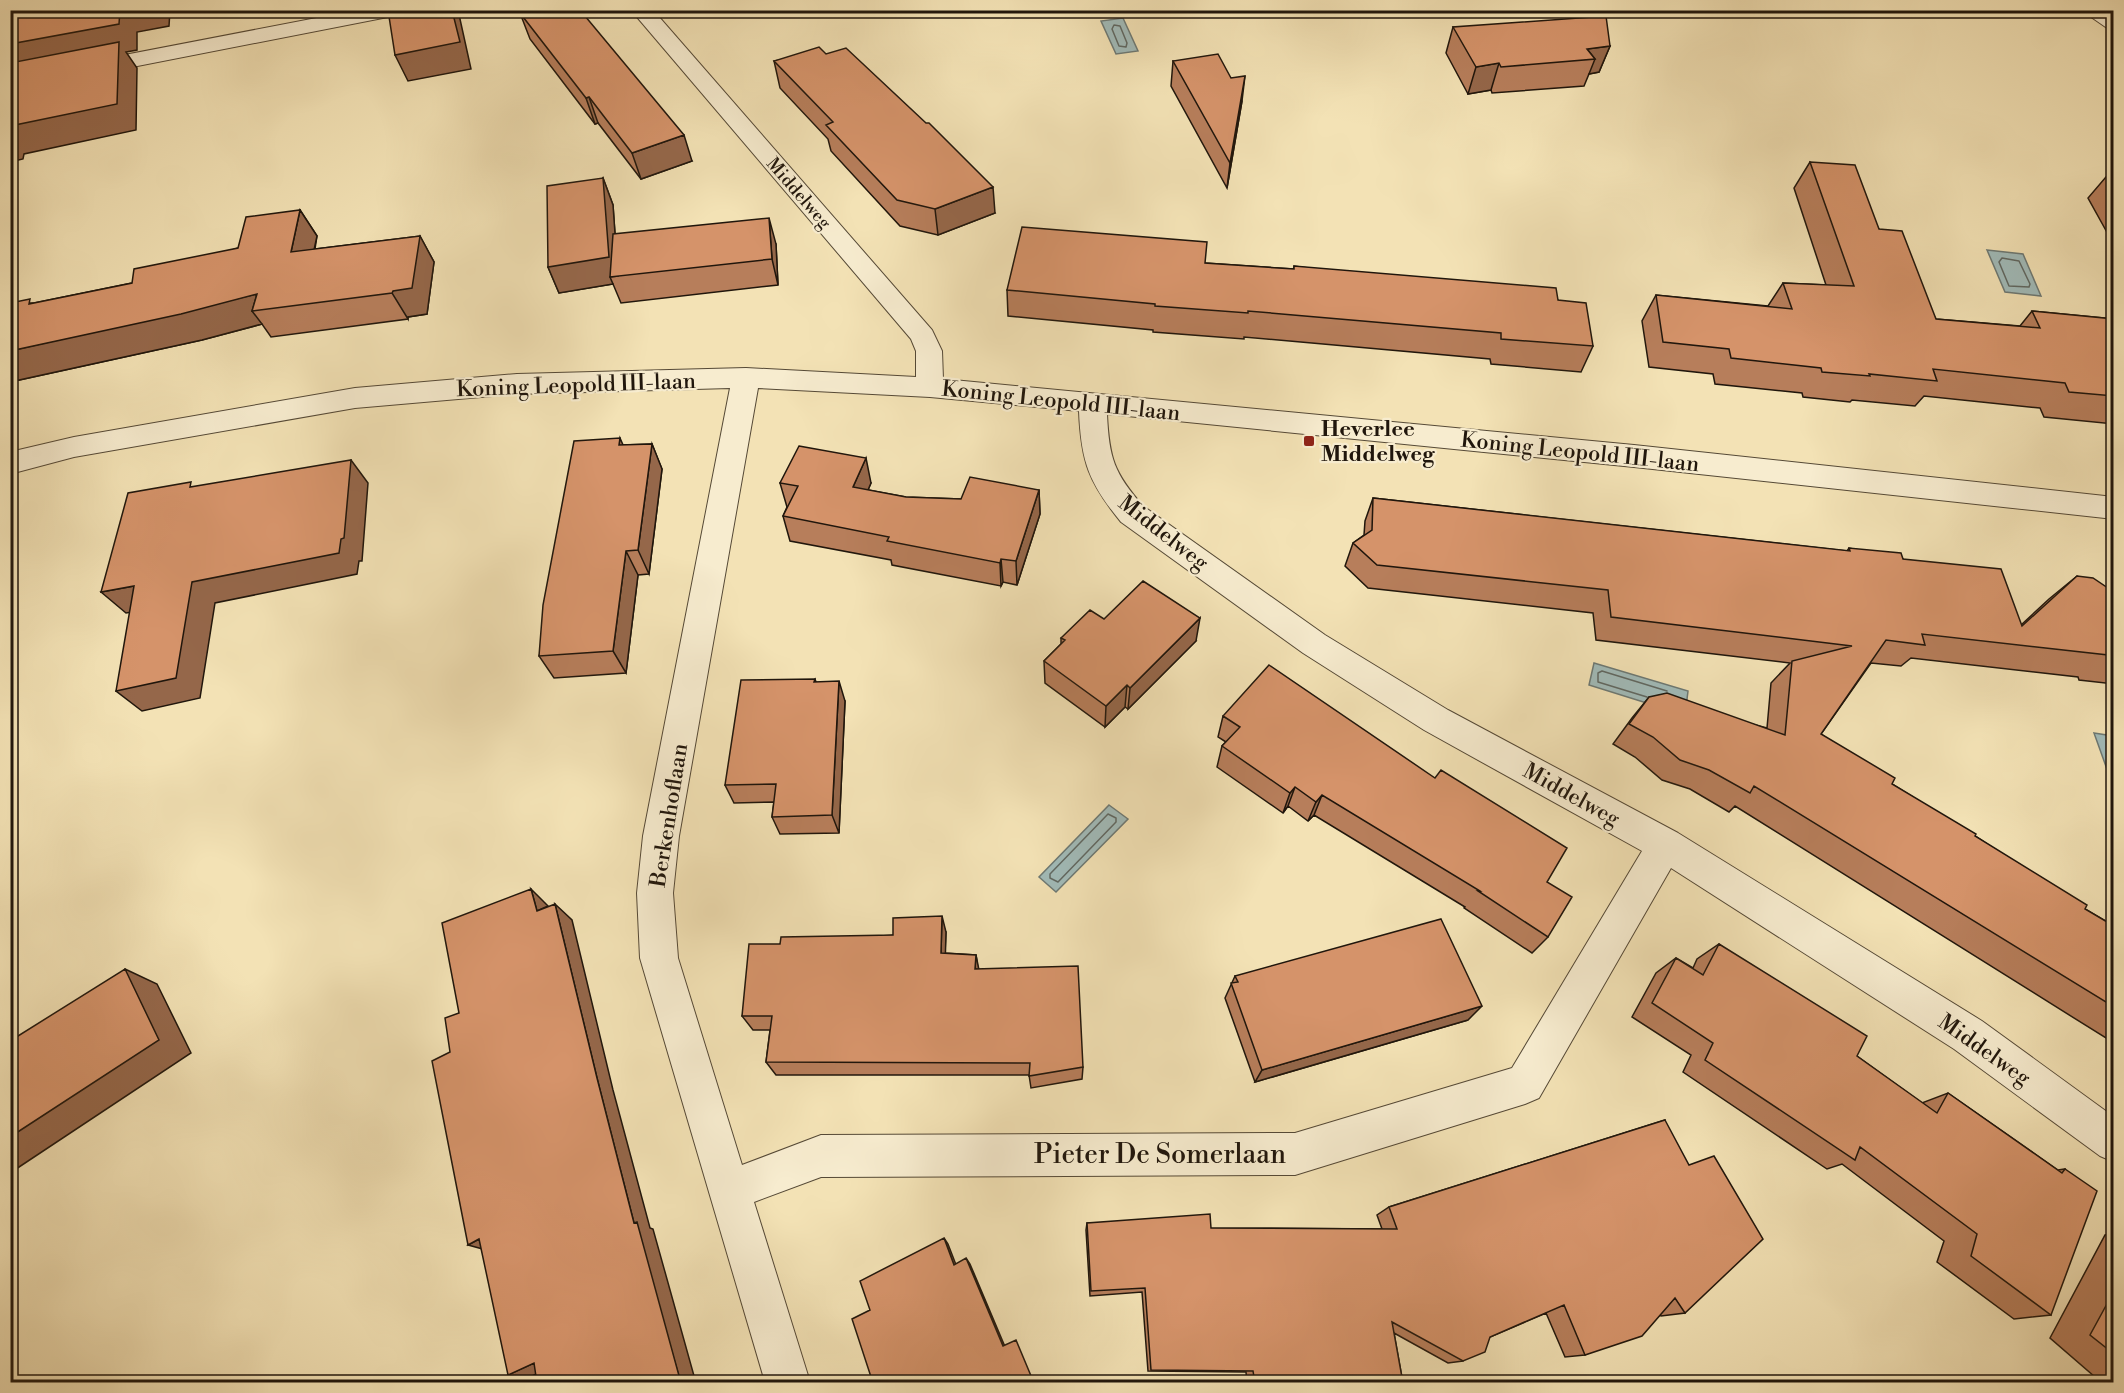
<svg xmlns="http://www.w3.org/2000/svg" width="2124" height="1393" font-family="'Libre Bodoni',serif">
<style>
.water{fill:#a1bbb9;stroke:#6d7974;stroke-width:1.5}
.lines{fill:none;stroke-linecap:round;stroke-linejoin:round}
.shore{stroke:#606862;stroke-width:1.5}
.minor-casing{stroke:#554936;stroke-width:2}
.minor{fill:#f7eccf;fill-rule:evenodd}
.wall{fill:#b77e5b;stroke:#20160c;stroke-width:1.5}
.shaded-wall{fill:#95674a;stroke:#20160c;stroke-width:1.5}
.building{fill:#d5936a;stroke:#20160c;stroke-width:1.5}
.poi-dot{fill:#8f2418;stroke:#f7eccf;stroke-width:2}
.labels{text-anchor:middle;stroke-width:4.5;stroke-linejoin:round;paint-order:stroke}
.far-street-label{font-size:18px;fill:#20160c;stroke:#f7eccf}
.street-label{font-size:22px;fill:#20160c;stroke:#f7eccf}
.poi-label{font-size:22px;font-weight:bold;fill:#20160c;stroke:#f7eccf;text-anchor:start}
.near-street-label{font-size:27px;fill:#20160c;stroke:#f7eccf}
</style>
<rect width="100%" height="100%" fill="#f3e2b5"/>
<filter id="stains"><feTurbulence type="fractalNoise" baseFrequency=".00333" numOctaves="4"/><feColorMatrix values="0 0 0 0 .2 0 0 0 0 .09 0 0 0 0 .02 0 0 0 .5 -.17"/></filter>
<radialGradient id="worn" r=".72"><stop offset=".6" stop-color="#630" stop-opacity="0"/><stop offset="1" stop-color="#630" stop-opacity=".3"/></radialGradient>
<!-- water -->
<path class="water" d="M 1123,18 L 1138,51 L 1116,54 L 1101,21 Z
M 1987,250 L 2023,254 L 2041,296 L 2005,292 Z
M 1594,663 L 1688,691 L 1685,715 L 1589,685 Z
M 2094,733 L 2113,736 L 2113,786 Z
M 1109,805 L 1128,819 L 1056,892 L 1039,877 Z"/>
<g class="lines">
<!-- shore -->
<path class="shore" d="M 1114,25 L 1120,26 L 1127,43 L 1126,47 L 1119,46 L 1112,29 Z
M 2002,258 L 2019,261 L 2030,284 L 2029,287 L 2009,286 L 1999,262 Z
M 1647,697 L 1598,682 L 1598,673 L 1602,671 L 1667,691
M 1108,814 L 1116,818 L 1116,822 L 1058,882 L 1050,878 L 1050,874 Z"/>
<!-- minor casing -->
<g class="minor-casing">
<path id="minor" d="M 358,10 L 403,10 L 400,14 L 393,16 L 10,91 L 10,77 Z
M 631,10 L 653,10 L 932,330 L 942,351 L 943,379 L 1634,445 L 2114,497 L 2114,519 L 1634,467 L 1107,414 C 1109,458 1114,473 1143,506 L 1325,635 L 1448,710 L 1678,833 L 1982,1021 L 2114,1117 L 2114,1162 L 2100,1156 L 1954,1049 L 1671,868 L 1539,1098 L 1525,1104 L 1295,1175 L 821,1177 L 754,1202 L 810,1382 L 765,1382 L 640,958 L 637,893 L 643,836 L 730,388 L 517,394 L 355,408 L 74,457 L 10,474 L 10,452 L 74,437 L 355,388 L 517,374 L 746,368 L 916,377 L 916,351 L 911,339 ZM 758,388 L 930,397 L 1079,411 C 1081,462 1089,483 1121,522 L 1303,653 L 1424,730 L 1642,851 L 1512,1068 L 1295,1133 L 821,1135 L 742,1165 L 678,958 L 673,893 L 679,836 Z
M 2081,10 L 2106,10 L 2114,15 L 2114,30 L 2107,28 Z"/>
</g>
<!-- minor -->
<use href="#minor" class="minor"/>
</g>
<!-- wall -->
<path class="wall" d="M 520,13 L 692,161 L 641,179 L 598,123 L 595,124 L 530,39 Z
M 1453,27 L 1610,46 L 1599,72 L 1589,74 L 1584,86 L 1492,93 L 1491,90 L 1468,94 L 1446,53 Z
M 826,54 L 995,213 L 938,235 L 900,226 L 831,151 L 828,139 L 780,88 L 774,61 Z
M 1173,61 L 1231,78 L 1242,101 L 1227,188 L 1171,86 Z
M 1810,162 L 1879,229 L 1936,319 L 2020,326 L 2032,311 L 2114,319 L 2114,424 L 2044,417 L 2040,408 L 1924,396 L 1915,406 L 1852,400 L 1850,402 L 1803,397 L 1802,393 L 1715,384 L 1713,374 L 1649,367 L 1642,321 L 1656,295 L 1768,306 L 1783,283 L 1826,285 L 1794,188 Z
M 2111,171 L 2114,172 L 2114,245 L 2088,198 Z
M 603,178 L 613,205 L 615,234 L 776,244 L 778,285 L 621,303 L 613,284 L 559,293 L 548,267 Z
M 300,210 L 317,236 L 315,249 L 420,236 L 434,262 L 427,314 L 408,317 L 408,319 L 271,337 L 262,324 L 202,340 L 10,382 L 10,303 L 34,303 L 132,283 L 238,248 Z
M 1205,263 L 1294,269 L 1294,266 L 1558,300 L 1593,346 L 1581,372 L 1491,364 L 1490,359 L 1244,337 L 1244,339 L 1153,332 L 1153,330 L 1008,316 L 1007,290 Z
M 652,444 L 662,469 L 649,574 L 638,575 L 626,673 L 554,678 L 539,656 L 623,445 Z
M 780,483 L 871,483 L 868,490 L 906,497 L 961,499 L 1039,490 L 1040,514 L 1017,585 L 1003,582 L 1001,586 L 892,565 L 891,560 L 790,541 L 783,516 L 787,507 Z
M 1373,498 L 1847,551 L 1849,548 L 1903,559 L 2021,625 L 2049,599 L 2077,576 L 2108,588 L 2114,588 L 2114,684 L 2079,680 L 2078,677 L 1911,658 L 1901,666 L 1871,663 L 1821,734 L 1892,784 L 1975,836 L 2085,909 L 2114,926 L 2114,1036 L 2106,1038 L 1735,806 L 1729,812 L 1690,789 L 1662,780 L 1635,757 L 1613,744 L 1632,718 L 1649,697 L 1767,728 L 1771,683 L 1790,663 L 1596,640 L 1593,613 L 1368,588 L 1345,566 L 1353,543 L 1364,535 L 1365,521 Z
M 1104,619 L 1196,641 L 1128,709 L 1125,707 L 1105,727 L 1045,683 L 1044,661 L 1061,644 L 1061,638 Z
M 815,679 L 816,682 L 845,701 L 839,833 L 780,834 L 772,817 L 774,802 L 734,803 L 725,785 Z
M 1223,716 L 1547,882 L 1548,937 L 1532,953 L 1464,908 L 1465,907 L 1314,815 L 1308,821 L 1288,806 L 1283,813 L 1217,767 L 1222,746 L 1226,742 L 1218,737 Z
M 946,932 L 945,953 L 976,955 L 978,969 L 1083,1067 L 1082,1079 L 1031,1088 L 1029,1075 L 776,1075 L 766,1062 L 770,1030 L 753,1030 L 742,1016 L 780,944 L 893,935 Z
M 1719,944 L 1857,1056 L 1922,1103 L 1948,1093 L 2058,1170 L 2065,1169 L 2051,1315 L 2014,1319 L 1937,1262 L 1944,1241 L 1842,1164 L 1827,1169 L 1683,1072 L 1691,1055 L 1632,1017 L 1656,973 L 1676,958 L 1693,968 L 1697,959 Z
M 1235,976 L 1468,1020 L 1255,1082 L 1225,998 Z
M 1665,1120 L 1685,1313 L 1661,1316 L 1660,1315 L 1585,1355 L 1565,1357 L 1546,1313 L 1490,1337 L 1463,1361 L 1448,1363 L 1394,1333 L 1403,1383 L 1247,1383 L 1246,1372 L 1148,1371 L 1142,1292 L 1090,1296 L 1086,1230 L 1087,1223 L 1211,1228 L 1382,1229 L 1377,1215 L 1389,1207 Z
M 2114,1233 L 2114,1383 L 2102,1383 L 2050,1338 L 2105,1235 Z"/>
<!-- shaded-wall -->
<path class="shaded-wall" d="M 120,10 L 170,10 L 169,26 L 137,32 L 137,50 L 126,52 L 137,68 L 136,130 L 24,154 L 23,159 L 10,162 L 10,44 Z
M 452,10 L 458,10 L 471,69 L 408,81 L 395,55 Z
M 1610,46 L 1599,72 L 1589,74 L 1595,59 L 1587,49 Z
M 1499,63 L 1491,90 L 1468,94 L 1476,67 Z
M 1245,76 L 1242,101 L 1227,188 L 1230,163 Z
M 589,97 L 598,123 L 595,124 L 586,98 Z
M 684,135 L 692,161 L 641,179 L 632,153 Z
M 603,178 L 613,205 L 618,276 L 610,277 L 613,284 L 559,293 L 548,267 Z
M 993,187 L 995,213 L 938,235 L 935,209 Z
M 300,210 L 317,236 L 308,278 L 291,252 Z
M 769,218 L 776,244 L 778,285 L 772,259 Z
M 420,236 L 434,262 L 427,314 L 408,317 L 408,319 L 392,293 Z
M 257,294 L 252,311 L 262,324 L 202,340 L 10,382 L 10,351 Z
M 620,438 L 631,463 L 619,445 Z
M 652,444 L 662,469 L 649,574 L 638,550 Z
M 866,458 L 871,483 L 859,511 L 853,487 Z
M 351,460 L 368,483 L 362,561 L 359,561 L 357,574 L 215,603 L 200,698 L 142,711 L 116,691 L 192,582 Z
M 1039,490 L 1040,514 L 1017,585 L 1016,561 Z
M 626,551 L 638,575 L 626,673 L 613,651 Z
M 1001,559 L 1003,582 L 1001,586 L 1000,563 Z
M 134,586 L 158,608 L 126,613 L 101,592 Z
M 1200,618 L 1196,641 L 1128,709 L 1130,688 Z
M 839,681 L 845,701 L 839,833 L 832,815 Z
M 1127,685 L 1125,707 L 1105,727 L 1106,706 Z
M 1295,787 L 1288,806 L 1283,813 L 1290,793 Z
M 1322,795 L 1314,815 L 1308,821 L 1316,802 Z
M 531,889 L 548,906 L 537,911 Z
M 555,904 L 572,920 L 613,1090 L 650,1228 L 653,1229 L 696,1383 L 681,1383 L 634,1223 L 597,1078 Z
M 942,916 L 946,932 L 945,969 L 941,953 Z
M 976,955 L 979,970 L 975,969 Z
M 125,969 L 157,984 L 191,1053 L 10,1173 L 10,1137 Z
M 1482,1006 L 1468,1020 L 1255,1082 L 1262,1070 Z
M 944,1238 L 948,1244 L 958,1270 L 954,1265 Z
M 479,1239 L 490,1251 L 468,1245 Z
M 966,1258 L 970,1264 L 1006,1349 L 1003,1346 Z
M 534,1363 L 555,1365 L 530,1377 L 508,1375 Z"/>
<!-- building -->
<path class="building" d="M 10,10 L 120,10 L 119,24 L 10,44 Z
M 388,10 L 452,10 L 460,42 L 395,55 Z
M 527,10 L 580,10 L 684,135 L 632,153 L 589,97 L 586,98 L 520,13 Z
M 1606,16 L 1610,46 L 1587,49 L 1595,59 L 1501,67 L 1499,63 L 1476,67 L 1453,27 Z
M 119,42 L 117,104 L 10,126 L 10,63 Z
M 819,47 L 826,54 L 846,48 L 926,123 L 929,123 L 993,187 L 935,209 L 897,200 L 826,125 L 833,122 L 774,61 Z
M 1218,54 L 1231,78 L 1245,76 L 1230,163 L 1173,61 Z
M 1810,162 L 1855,165 L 1879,229 L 1902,231 L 1936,319 L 2040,328 L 2032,311 L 2114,319 L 2114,396 L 2069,392 L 2065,383 L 1933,369 L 1937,381 L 1869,374 L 1870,376 L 1822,372 L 1821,368 L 1731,358 L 1729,349 L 1663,342 L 1656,295 L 1792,309 L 1783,283 L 1854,286 Z
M 603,178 L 609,257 L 548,267 L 547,186 Z
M 300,210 L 291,252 L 420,236 L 412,288 L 393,291 L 392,293 L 252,311 L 257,294 L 181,314 L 10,351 L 10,303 L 30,299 L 29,304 L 132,283 L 134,269 L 238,248 L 246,217 Z
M 769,218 L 772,259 L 610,277 L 613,234 Z
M 1022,227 L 1207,242 L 1205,263 L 1294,269 L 1294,266 L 1556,288 L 1558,300 L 1586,303 L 1593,346 L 1501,339 L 1501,333 L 1248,311 L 1248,313 L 1155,306 L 1155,304 L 1007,290 Z
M 620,438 L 619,445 L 652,444 L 638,550 L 626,551 L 613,651 L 539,656 L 543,605 L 574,441 Z
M 799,446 L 866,458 L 853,487 L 906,497 L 961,499 L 970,477 L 1039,490 L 1016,561 L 1001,559 L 1000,563 L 887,541 L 889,537 L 783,516 L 798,486 L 780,483 Z
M 351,460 L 344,538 L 341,539 L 339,553 L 192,582 L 176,678 L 116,691 L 134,586 L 101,592 L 128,493 L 191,482 L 190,487 Z
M 1373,498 L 1850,551 L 1849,548 L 1901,553 L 1903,559 L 2001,569 L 2022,626 L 2077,576 L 2093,578 L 2108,588 L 2114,588 L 2114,659 L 2109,658 L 2108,655 L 1922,634 L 1925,645 L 1886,640 L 1821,734 L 1895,778 L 1892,784 L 1976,834 L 1975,836 L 2087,905 L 2085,909 L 2114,926 L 2114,1007 L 1754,786 L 1750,793 L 1709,770 L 1680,760 L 1653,737 L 1629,724 L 1649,697 L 1667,693 L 1785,735 L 1792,661 L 1852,646 L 1611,617 L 1608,590 L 1377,565 L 1353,543 L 1372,530 Z
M 1143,581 L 1200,618 L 1130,688 L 1127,685 L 1106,706 L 1044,661 L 1065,640 L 1061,638 L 1090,610 L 1104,619 Z
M 1269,665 L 1435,778 L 1441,770 L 1567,848 L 1547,882 L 1572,897 L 1548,937 L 1478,891 L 1480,891 L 1322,795 L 1316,802 L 1295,787 L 1290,793 L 1222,746 L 1240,727 L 1223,716 Z
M 815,679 L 814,682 L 839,681 L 832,815 L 772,817 L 776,784 L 725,785 L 741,680 Z
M 531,889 L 537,911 L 555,904 L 597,1078 L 634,1223 L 637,1222 L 681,1383 L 537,1383 L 534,1363 L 508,1375 L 479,1239 L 468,1245 L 432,1061 L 450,1052 L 445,1018 L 459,1013 L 442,923 Z
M 942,916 L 941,953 L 976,955 L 975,969 L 1078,966 L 1083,1067 L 1029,1076 L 1030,1063 L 766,1062 L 772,1016 L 742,1016 L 749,944 L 780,944 L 781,937 L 893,935 L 893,918 Z
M 1441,919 L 1482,1006 L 1262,1070 L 1231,983 L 1238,982 L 1235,976 Z
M 1719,944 L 1867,1036 L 1857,1056 L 1937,1113 L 1948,1093 L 2062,1173 L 2065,1169 L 2097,1191 L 2051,1315 L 1971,1256 L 1977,1234 L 1860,1147 L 1855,1160 L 1705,1060 L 1713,1043 L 1652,1003 L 1676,958 L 1703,975 Z
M 125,969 L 159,1040 L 10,1137 L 10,1041 Z
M 1665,1120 L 1689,1165 L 1714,1156 L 1763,1239 L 1685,1313 L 1675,1298 L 1642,1336 L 1585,1355 L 1564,1305 L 1490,1337 L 1485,1352 L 1463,1361 L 1392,1322 L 1403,1383 L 1255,1383 L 1253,1371 L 1151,1370 L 1145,1288 L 1091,1291 L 1087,1223 L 1210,1214 L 1211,1228 L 1397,1229 L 1389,1207 Z
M 944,1238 L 954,1265 L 966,1258 L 1003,1346 L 1016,1340 L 1034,1383 L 873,1383 L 852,1319 L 870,1310 L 860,1281 Z
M 2114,1291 L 2114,1354 L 2090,1335 Z"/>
<!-- markers -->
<rect class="poi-dot" x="1303" y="435" width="12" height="12" rx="3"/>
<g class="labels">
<!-- far-street labels -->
<g class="far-street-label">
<text transform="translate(799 193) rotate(49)" y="6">Middelweg</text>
</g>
<!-- street labels -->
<g class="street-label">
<text transform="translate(576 384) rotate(-2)" y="8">Koning Leopold III-laan</text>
<text transform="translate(1061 400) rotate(6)" y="8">Koning Leopold III-laan</text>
<text transform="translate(1580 451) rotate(6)" y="8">Koning Leopold III-laan</text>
<text transform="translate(1164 532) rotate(38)" y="8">Middelweg</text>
<text transform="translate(1572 794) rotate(29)" y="8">Middelweg</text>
<text transform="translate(668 815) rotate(-81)" y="8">Berkenhoflaan</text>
<text transform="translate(1985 1049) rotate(35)" y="8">Middelweg</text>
</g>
<!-- poi labels -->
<g class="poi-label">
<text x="1321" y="436">Heverlee<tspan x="1321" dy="25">Middelweg</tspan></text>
</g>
<!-- near-street labels -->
<g class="near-street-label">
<text x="1160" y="1163">Pieter De Somerlaan</text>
</g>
</g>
<!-- margin -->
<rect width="2124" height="1393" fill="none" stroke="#f3e2b5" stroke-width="36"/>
<rect x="12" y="12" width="2100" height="1369" fill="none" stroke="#20160c" stroke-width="3"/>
<rect x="18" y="18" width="2088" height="1357" fill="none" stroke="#20160c" stroke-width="1.5"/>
<rect width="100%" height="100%" filter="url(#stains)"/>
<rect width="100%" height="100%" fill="url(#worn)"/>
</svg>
